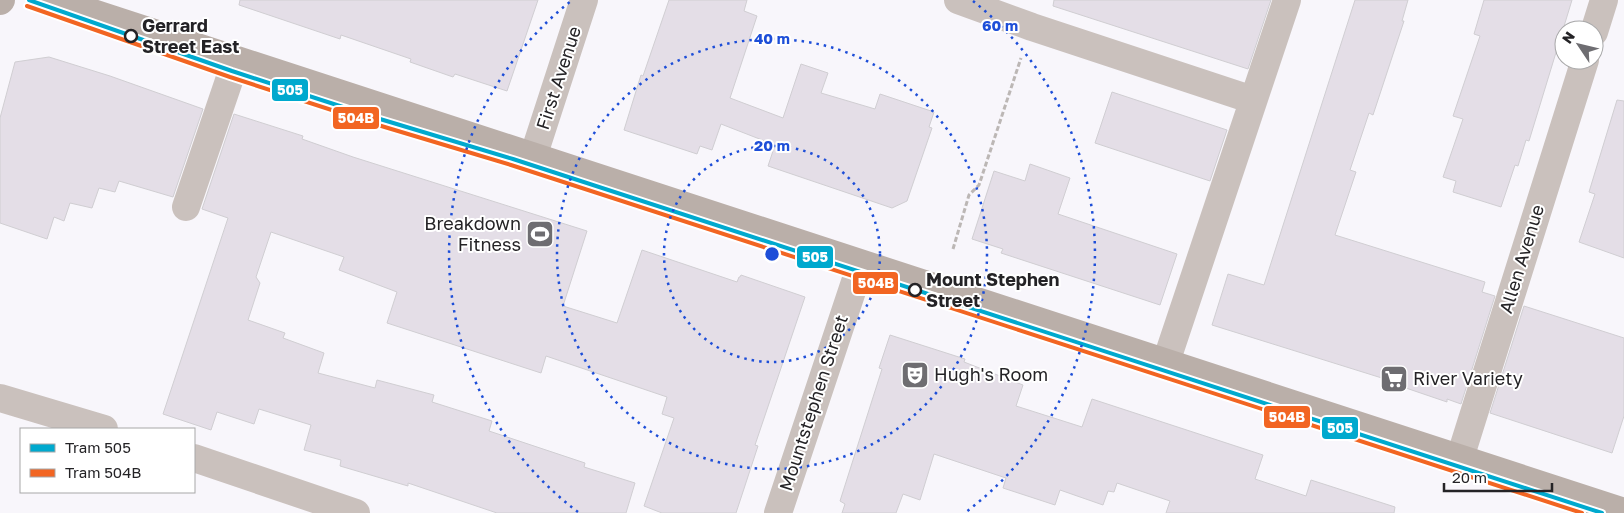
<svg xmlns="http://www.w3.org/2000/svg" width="1624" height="513" font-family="'Golos Text',sans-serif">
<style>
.building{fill:#e4dee7;stroke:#d0ced2}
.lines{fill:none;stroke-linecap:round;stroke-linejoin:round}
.path{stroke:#bcb7b5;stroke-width:3;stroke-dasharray:5 2.5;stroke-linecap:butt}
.minor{stroke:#cac1bd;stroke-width:28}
.major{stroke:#baafa9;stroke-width:28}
.tram-1-casing{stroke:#fff;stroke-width:8}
.tram-2-casing{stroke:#fff;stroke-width:8}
.tram-1{stroke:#00a9ce;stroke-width:4}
.tram-2{stroke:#f26522;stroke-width:4}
.ring{fill:none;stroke:#1d4ed8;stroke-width:2.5;stroke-dasharray:2.5 5}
.stop-dot{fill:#fff;stroke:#242326;stroke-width:2.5}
.labels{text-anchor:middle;stroke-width:4;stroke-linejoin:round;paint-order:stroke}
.stop-label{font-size:18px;font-weight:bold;fill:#242326;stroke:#fff;text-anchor:start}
.street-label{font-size:18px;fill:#242326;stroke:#fff}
.poi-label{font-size:18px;fill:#242326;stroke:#fff;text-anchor:start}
.centre{fill:#1d4ed8;stroke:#fff;stroke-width:2.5}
.ring-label{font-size:15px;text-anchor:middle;font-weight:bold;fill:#1d4ed8;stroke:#fff;stroke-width:4;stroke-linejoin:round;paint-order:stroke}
.line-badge{stroke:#fff;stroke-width:2}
.badge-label{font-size:14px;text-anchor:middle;font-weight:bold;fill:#fff}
</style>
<rect width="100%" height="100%" fill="#f8f6fb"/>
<!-- building -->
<path class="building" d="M 240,0 L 538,0 L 507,91 L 455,74 L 453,77 L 410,62 L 411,59 L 341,35 L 340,39 L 239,5 Z
M 669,0 L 747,0 L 744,11 L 757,16 L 730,98 L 783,118 L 801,64 L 828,73 L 821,93 L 875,109 L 880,94 L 934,112 L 929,127 L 932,128 L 907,201 L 892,208 L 768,166 L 775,145 L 721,124 L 712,150 L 700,146 L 697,154 L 624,130 L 641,75 L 643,76 Z
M 1054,0 L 1271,0 L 1248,69 L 1053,6 Z
M 1355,0 L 1408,0 L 1402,21 L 1404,21 L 1373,115 L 1369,113 L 1350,170 L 1356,172 L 1335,235 L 1485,282 L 1482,292 L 1495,296 L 1461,404 L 1447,399 L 1447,402 L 1400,386 L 1401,384 L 1212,325 L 1228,274 L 1264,285 Z
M 1484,0 L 1572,0 L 1529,141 L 1526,140 L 1518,166 L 1515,165 L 1501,207 L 1453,192 L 1456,181 L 1443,177 L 1463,119 L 1453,116 L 1480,36 L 1474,34 Z
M 49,57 L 110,76 L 203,109 L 173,197 L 119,181 L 115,192 L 99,188 L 92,208 L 70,203 L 64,221 L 54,217 L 47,239 L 0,223 L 0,118 L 15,62 Z
M 1112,92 L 1227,130 L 1210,181 L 1095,143 Z
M 1617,100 L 1624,101 L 1624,258 L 1579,242 L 1595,194 L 1589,192 Z
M 234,114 L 303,136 L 302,139 L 353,157 L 587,231 L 563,306 L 617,323 L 642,250 L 737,282 L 739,277 L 740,277 L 741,275 L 805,297 L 755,445 L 758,446 L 736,513 L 662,513 L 644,506 L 674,418 L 662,414 L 667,397 L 546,356 L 541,373 L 387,323 L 397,292 L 339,270 L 344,257 L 271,232 L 256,277 L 260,283 L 248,320 L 285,333 L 283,338 L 324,353 L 318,373 L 375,388 L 377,380 L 434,395 L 432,402 L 492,421 L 489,431 L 585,463 L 584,467 L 635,483 L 626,513 L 497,513 L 408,483 L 408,486 L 340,466 L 341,460 L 304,450 L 311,425 L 259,409 L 254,424 L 217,412 L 211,430 L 163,414 L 228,218 L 202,209 Z
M 1030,164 L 1070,178 L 1058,214 L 1177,254 L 1160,305 L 1001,253 L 1003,249 L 972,239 L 994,171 L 1025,181 Z
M 1524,306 L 1624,338 L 1624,416 L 1612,453 L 1490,413 Z
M 890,335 L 965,359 L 964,362 L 1023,385 L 1016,406 L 1082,427 L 1092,399 L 1263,455 L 1255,479 L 1306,496 L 1311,480 L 1395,507 L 1394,513 L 1166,513 L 1170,501 L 1117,483 L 1114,492 L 1108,491 L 1103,505 L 1060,490 L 1055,505 L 1003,488 L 1006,478 L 934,454 L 920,500 L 903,494 L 896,513 L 842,513 L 845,504 L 840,501 L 882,369 L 879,368 Z"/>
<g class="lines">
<!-- path -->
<path class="path" d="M 953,249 L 969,195 L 979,185 L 1021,58"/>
<!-- minor -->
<path class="minor" d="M 958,0 L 1032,27 L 1253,100
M 1594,32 L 1604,0
M 533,157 L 584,0
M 186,207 L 236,60
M 1166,362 L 1287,0
M 0,398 L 104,429
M 194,458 L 356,513
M 1460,458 L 1585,60
M 778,513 L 861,264"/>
<!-- major -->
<path class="major" d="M 53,0 L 1624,512
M 0,1 L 1,0"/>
<!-- tram-1 casing -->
<g class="tram-1-casing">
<path id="tram-1" d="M 29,0 L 232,71 L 380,119 L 513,159 L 1602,513"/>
</g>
<!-- tram-2 casing -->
<g class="tram-2-casing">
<path id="tram-2" d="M 27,6 L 230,77 L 378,125 L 511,165 L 1582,513"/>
</g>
<!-- tram-1 -->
<use href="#tram-1" class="tram-1"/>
<!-- tram-2 -->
<use href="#tram-2" class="tram-2"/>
</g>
<!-- distance rings -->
<g class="ring">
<circle cx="772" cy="254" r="108"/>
<circle cx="772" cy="254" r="215"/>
<path d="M578 512A323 323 0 0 1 571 1M973 1A323 323 0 0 1 966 512"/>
</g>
<!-- icons -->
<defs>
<g id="stadium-square" transform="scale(1.4375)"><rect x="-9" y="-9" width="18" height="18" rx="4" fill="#6e6d71" stroke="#fff"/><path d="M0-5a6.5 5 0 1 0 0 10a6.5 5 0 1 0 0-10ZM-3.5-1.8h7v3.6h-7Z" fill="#fff"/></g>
<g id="theatre-square" transform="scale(1.4375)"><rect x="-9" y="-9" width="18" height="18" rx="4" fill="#6e6d71" stroke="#fff"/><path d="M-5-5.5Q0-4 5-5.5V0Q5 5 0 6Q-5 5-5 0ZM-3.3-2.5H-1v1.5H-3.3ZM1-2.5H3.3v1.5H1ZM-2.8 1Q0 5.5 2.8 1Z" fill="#fff"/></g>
<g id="supermarket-square" transform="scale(1.4375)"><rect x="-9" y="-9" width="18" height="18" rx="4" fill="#6e6d71" stroke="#fff"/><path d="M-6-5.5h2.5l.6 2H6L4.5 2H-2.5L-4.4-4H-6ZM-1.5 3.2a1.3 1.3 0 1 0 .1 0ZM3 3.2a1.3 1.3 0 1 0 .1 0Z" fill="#fff"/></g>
</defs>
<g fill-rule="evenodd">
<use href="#stadium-square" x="540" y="234"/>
<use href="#theatre-square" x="915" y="375"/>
<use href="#supermarket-square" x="1394" y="379"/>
</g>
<!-- markers -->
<g class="stop-dot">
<circle cx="131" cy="36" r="6"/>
<circle cx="915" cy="290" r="6"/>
</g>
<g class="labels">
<!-- stop labels -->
<g class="stop-label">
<text x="142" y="32">Gerrard<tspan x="142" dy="21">Street East</tspan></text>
<text x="926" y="286">Mount Stephen<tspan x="926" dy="21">Street</tspan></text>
</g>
<!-- street labels -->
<g class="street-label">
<text transform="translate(559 78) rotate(-72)" y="6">First Avenue</text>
<text transform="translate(1522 259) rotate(-73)" y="6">Allen Avenue</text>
<text transform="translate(814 403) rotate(-72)" y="6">Mountstephen Street</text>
</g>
<!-- poi labels -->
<g class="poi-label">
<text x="521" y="230" text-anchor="end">Breakdown<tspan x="521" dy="21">Fitness</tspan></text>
<text x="934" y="381">Hugh's Room</text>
<text x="1413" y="385">River Variety</text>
</g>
</g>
<circle cx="772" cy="254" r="8" class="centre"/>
<g class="ring-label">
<text x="1000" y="31">60 m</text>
<text x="772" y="44">40 m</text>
<text x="772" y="151">20 m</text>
</g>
<g class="line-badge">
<rect x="271" y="78" width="38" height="24" rx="5" fill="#00a9ce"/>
<rect x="332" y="106" width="48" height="24" rx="5" fill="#f26522"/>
<rect x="796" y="245" width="38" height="24" rx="5" fill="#00a9ce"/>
<rect x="852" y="271" width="47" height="24" rx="5" fill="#f26522"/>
<rect x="1263" y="405" width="48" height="24" rx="5" fill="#f26522"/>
<rect x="1321" y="416" width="38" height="24" rx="5" fill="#00a9ce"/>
</g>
<g class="badge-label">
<text x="290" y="95">505</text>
<text x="356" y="123">504B</text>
<text x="815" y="262">505</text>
<text x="876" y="288">504B</text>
<text x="1287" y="422">504B</text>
<text x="1340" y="433">505</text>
</g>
<!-- legend -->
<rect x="20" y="428" width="175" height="65" fill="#ffffff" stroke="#a7a7a8"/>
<rect x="30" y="444" width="25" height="8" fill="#00a9ce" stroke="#a7a7a8"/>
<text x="65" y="453" font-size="15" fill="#242326">Tram 505</text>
<rect x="30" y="469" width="25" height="8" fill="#f26522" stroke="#a7a7a8"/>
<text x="65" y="478" font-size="15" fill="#242326">Tram 504B</text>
<!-- north arrow -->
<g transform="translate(1579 45) rotate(305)"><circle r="24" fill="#ffffff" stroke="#a7a7a8"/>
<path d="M0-4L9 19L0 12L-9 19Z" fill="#6e6d71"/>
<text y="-8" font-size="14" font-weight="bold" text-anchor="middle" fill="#242326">N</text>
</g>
<!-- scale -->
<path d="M1444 483v8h108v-8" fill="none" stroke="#242326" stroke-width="2.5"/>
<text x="1452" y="483" font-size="15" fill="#242326" stroke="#ffffff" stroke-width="4" paint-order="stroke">20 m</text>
</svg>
